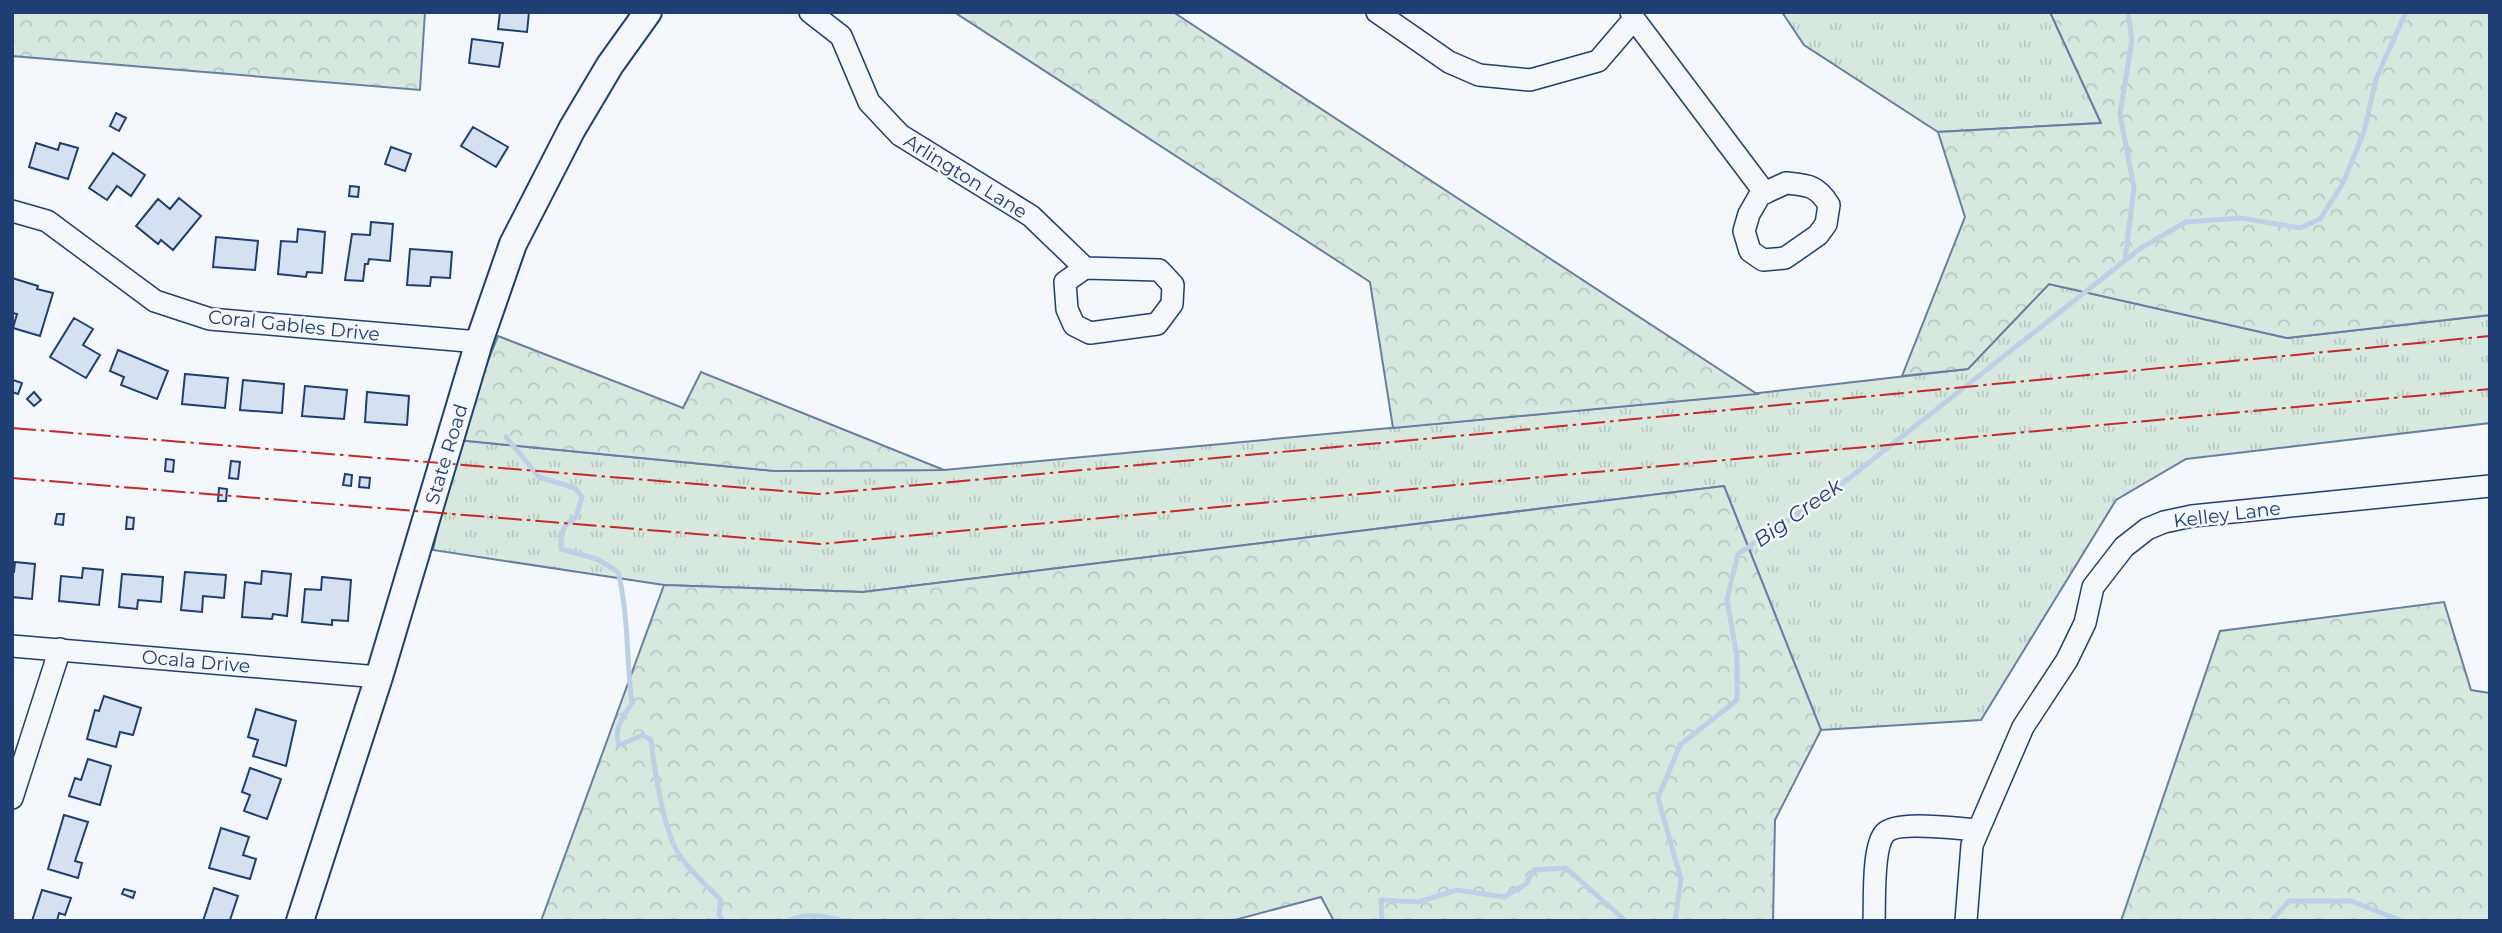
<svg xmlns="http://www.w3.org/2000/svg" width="2502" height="933" font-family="Montserrat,sans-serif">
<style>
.grass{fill:url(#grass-tufts);stroke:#687fa3;stroke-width:2}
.forest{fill:url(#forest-crowns);stroke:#687fa3;stroke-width:2}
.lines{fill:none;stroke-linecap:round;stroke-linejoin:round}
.stream{stroke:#bed0e5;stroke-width:5}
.building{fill:#d5e0f0;stroke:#1d3f73;stroke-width:2}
.minor-casing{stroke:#1d3f73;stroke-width:24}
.major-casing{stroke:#1d3f73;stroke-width:30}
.minor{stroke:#f4f7fb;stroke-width:21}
.major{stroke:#f4f7fb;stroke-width:26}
.power{stroke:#c62828;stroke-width:2;stroke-dasharray:24 5 3.5 5;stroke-linecap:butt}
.labels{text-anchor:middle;stroke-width:5;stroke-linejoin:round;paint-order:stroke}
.street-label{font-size:19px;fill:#1d3f73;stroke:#f4f7fb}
.water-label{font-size:21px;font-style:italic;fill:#1d3f73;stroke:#f4f7fb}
</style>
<defs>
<pattern id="grass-tufts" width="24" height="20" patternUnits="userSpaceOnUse" patternTransform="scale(1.75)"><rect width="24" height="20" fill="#d7e8df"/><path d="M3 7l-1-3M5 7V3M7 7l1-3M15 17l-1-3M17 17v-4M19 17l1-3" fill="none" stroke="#b8c8c3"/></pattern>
<pattern id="forest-crowns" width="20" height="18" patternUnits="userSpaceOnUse" patternTransform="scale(1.75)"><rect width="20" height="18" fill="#d7e8df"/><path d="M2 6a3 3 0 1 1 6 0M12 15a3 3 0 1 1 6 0" fill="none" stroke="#b8c8c3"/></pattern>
</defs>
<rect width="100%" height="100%" fill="#f4f7fb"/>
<!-- grass -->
<path class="grass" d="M 1782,12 L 2050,12 L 2101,123 L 1938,132 L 1804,45 Z
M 2049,284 L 2287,338 L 2490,315 L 2490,423 L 2186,459 L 2116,500 L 1981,720 L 1821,730 L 1724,486 L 863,592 L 664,585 L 433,550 L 457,440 L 775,471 L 944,470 L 1742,395 L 1967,369 Z"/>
<!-- forest -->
<path class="forest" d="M 12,12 L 425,12 L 420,90 L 12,56 Z
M 954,12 L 1173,12 L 1757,394 L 1393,428 L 1370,282 Z
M 2050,12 L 2490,12 L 2490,315 L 2287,338 L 2049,284 L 1968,369 L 1902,376 L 1965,217 L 1938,132 L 2101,123 Z
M 498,336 L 683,408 L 701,372 L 944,470 L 775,471 L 457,440 Z
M 1724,486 L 1821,730 L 1775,820 L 1773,921 L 1334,921 L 1321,897 L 1231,921 L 541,921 L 664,585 L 863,592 Z
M 2444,602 L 2471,690 L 2490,693 L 2490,921 L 2121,921 L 2220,631 Z"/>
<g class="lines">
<!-- stream -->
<path class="stream" d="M 2125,260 L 2134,188 L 2120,114 L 2132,40 L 2128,12
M 506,437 L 539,477 L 575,488 L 582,497 L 576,517 C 562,525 561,533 561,549 L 597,559 L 618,572 C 629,615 626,659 632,703 C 623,717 613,729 619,745 L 643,735 L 651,740 C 654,768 664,834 680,856 C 691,872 707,886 721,900 L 719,913 L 722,921
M 787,921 C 805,912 825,916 844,921
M 1382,921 L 1381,900 L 1418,902 L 1457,890 L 1504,897 L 1526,884 L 1534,870 L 1566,868 L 1626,921
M 1675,921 L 1681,879 L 1658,798 L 1680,745 L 1737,700 L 1737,658 L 1727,599 L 1738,554 L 1843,483 L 2141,248 L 2186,222 L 2241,218 L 2300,228 L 2320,219 L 2343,183 L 2364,132 L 2376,79 L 2406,12
M 2271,921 L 2289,901 L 2351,901 L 2402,921"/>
</g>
<!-- building -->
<path class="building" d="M 500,12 L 529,12 L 527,32 L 498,29 Z
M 472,39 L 503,43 L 499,67 L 469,63 Z
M 116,113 L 126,118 L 119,131 L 110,126 Z
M 473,127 L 508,147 L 496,167 L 461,146 Z
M 36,143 L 58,150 L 60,143 L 78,148 L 68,179 L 29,167 Z
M 391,147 L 411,154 L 405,171 L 385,164 Z
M 113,153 L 145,175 L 131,196 L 117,186 L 107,200 L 89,188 Z
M 350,186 L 359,187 L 358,197 L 349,196 Z
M 179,198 L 201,216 L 173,250 L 161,240 L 158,244 L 136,226 L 158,199 L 170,209 Z
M 371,222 L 393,224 L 390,261 L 369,259 L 368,264 L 365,264 L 363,281 L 345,280 L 352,234 L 370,235 Z
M 298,229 L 325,232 L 322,273 L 307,272 L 306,277 L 278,274 L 281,241 L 297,242 Z
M 216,237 L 258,241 L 255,270 L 213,267 Z
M 410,249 L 452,252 L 450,278 L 431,277 L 430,286 L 407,285 Z
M 12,278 L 38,286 L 37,289 L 53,293 L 40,336 L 13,328 L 17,314 L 12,313 Z
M 74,318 L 93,329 L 83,345 L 100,355 L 86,378 L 50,357 Z
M 118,350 L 168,371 L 157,399 L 121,385 L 124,377 L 110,371 Z
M 185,374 L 228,378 L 225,408 L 182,404 Z
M 13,380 L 22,383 L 18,394 L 12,392 Z
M 243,380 L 284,384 L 282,413 L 240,410 Z
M 305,386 L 347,390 L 344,419 L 302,416 Z
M 34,392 L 41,400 L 34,406 L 27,399 Z
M 367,392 L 409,396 L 407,425 L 365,422 Z
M 166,459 L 174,460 L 173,472 L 165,471 Z
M 231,461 L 240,462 L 238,479 L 229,478 Z
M 345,474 L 352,475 L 351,486 L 343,485 Z
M 360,477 L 370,478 L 369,488 L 359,487 Z
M 219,488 L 227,489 L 226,501 L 218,501 Z
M 57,514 L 64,514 L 63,525 L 55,524 Z
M 127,517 L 134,518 L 133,529 L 126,529 Z
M 15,562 L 35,564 L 32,599 L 12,597 L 12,572 L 14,572 Z
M 83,568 L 103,570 L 99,605 L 59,601 L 61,576 L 82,578 Z
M 262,571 L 291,574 L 287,616 L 273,614 L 272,619 L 242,617 L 245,582 L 261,584 Z
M 185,572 L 226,575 L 224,598 L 203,596 L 202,612 L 181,610 Z
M 122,574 L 163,577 L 161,602 L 138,600 L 137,609 L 119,607 Z
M 322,577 L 351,580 L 348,621 L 332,620 L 332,625 L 302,622 L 305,589 L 321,590 Z
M 104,696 L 141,708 L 133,735 L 120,732 L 116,747 L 87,739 L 95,710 L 99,711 Z
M 256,709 L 296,721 L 286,766 L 253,756 L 258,740 L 248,737 Z
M 88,759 L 111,766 L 100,805 L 69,796 L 75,778 L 81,780 Z
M 250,768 L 281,779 L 267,819 L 244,811 L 250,795 L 242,792 Z
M 64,815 L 88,822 L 75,861 L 82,863 L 78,878 L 48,869 Z
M 221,828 L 249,837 L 243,855 L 256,859 L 250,879 L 209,868 Z
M 214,888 L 238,896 L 230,920 L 232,921 L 203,921 Z
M 124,889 L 135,892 L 133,898 L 122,894 Z
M 42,890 L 71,898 L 65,915 L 59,913 L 57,921 L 32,921 Z"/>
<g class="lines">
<!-- minor casing -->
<g class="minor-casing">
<path id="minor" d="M 810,12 L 841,36 L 869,102 L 900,135 L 1031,216 L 1085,268
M 1377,12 L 1449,62 L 1479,75 L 1530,80 L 1598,61 L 1634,19
M 1631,12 L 1634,19 L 1765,193
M 1786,183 C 1807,185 1817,185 1829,205 L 1826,224 L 1818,235 L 1785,258 L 1763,260 L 1750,251 L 1744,231 L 1749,214 L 1760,195 Z
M 12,211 L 47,221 L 155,301 L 210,319 L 479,342
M 1085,268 L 1159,270 L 1173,285 L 1172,304 L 1157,324 L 1090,333 L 1074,325 L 1067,309 L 1065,282 Z
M 12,646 L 379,677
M 12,798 L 60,649
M 1874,921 C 1875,901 1872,847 1885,833 C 1898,820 1959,829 1978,830
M 1966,921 L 1972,845 L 2023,727 L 2067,660 L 2085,623 L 2093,587 L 2124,547 L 2147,529 L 2164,522 L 2192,516 L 2490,486"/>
</g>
<!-- major casing -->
<g class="major-casing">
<path id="major" d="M 300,921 L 379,677 L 479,342 L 513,244 L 572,129 L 610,65 L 648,12"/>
</g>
<!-- minor -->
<use href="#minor" class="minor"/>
<!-- major -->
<use href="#major" class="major"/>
<!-- power -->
<path class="power" d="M 12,428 L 819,494 L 1501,432 L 2490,336
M 12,478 L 820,544 L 2490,389"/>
</g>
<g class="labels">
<!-- street labels -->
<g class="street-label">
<text transform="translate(966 176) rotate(32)" y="7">Arlington Lane</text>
<text transform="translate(294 325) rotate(6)" y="7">Coral Gables Drive</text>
<text transform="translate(446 454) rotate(-73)" y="7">State Road</text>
<text transform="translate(2227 514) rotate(-7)" y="7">Kelley Lane</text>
<text transform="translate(196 661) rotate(5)" y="7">Ocala Drive</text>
</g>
<!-- water labels -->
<g class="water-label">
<text transform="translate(1798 513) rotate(-35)" y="7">Big Creek</text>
</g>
</g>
<!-- border -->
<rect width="2502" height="933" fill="none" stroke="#1d3f73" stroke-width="28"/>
</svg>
